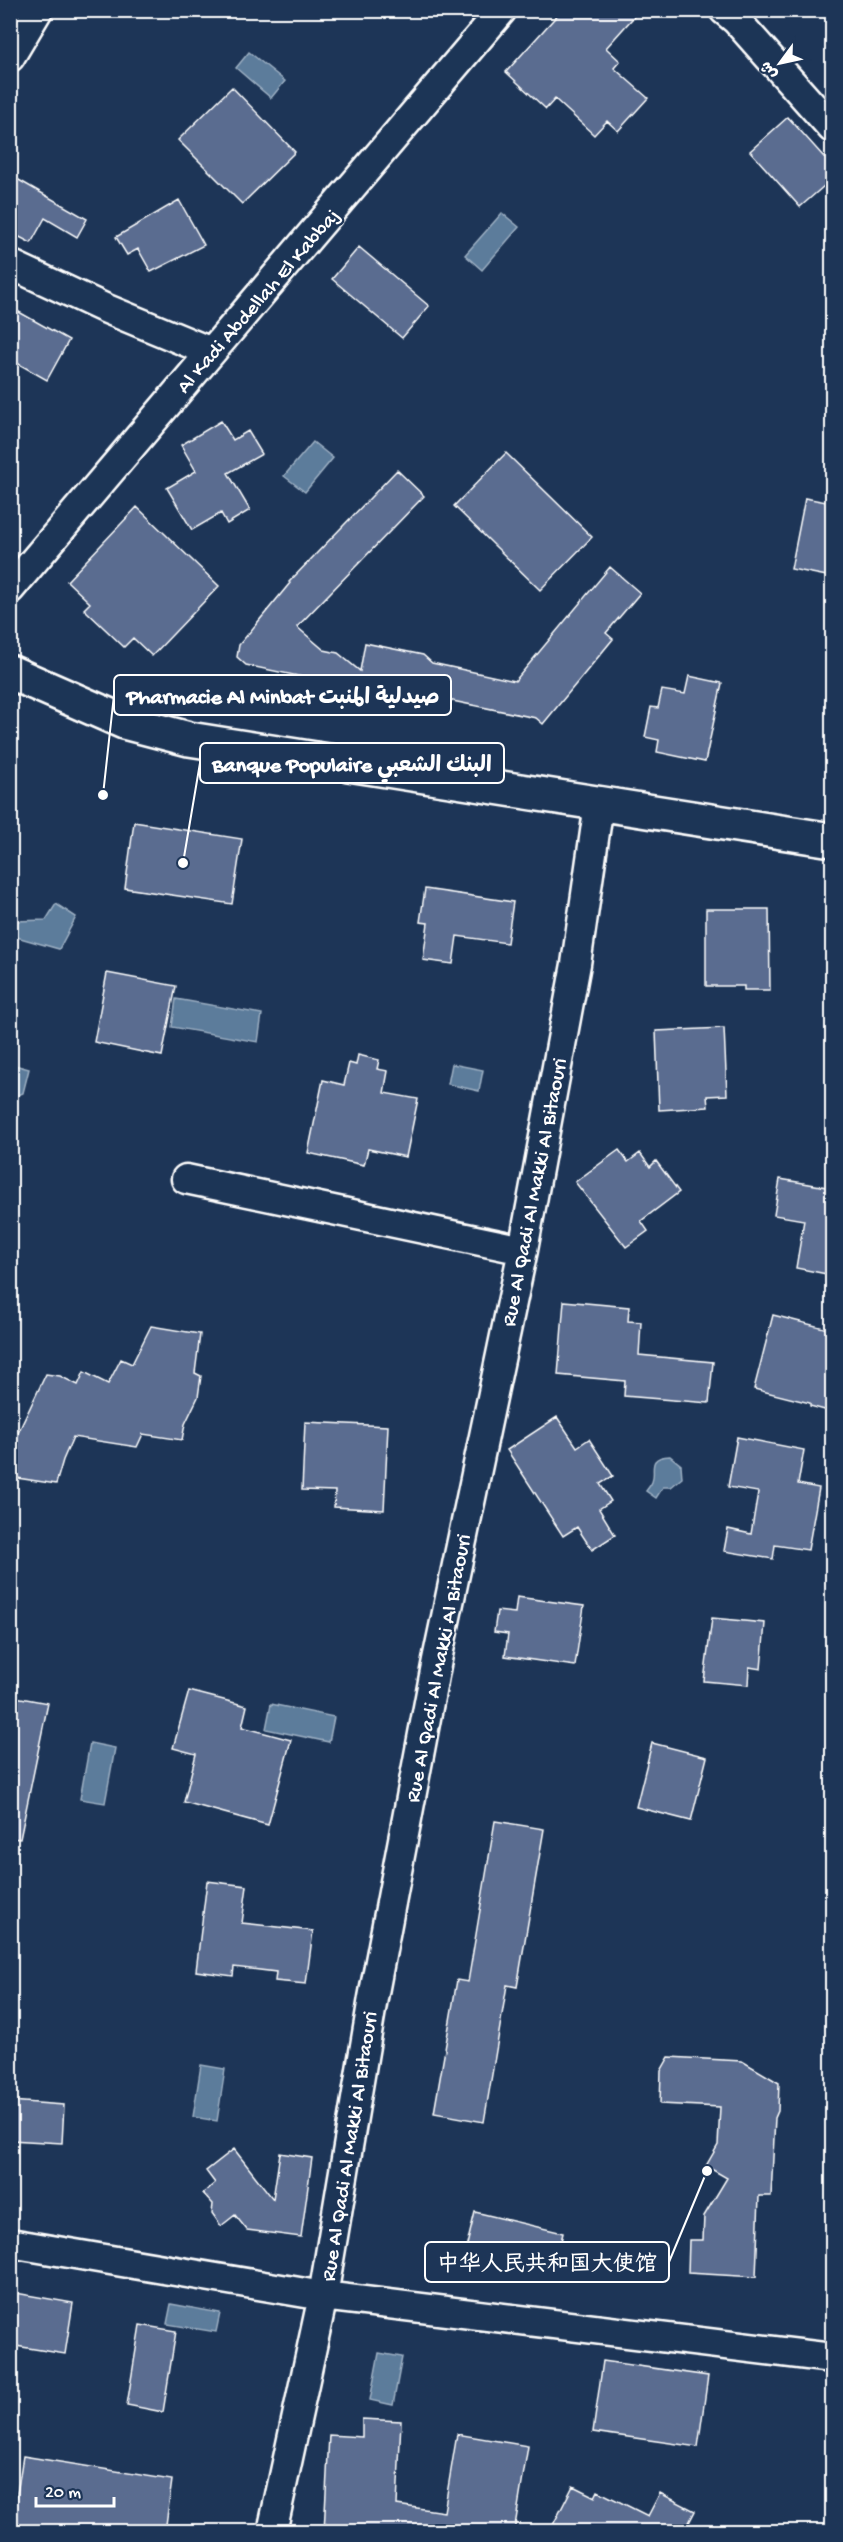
<svg xmlns="http://www.w3.org/2000/svg" width="843" height="2542" font-family="'Gochi Hand','Playpen Sans Arabic','LXGW WenKai TC',sans-serif">
<style>
.water{fill:#5c7b9b;stroke:#9db0c3;stroke-width:1.5}
.building{fill:#5a6c90;stroke:#fff;stroke-width:1.5}
.lines{fill:none;stroke-linecap:round;stroke-linejoin:round}
.minor-casing{stroke:#fff;stroke-width:33}
.major-casing{stroke:#fff;stroke-width:38}
.minor{stroke:#1d3557;stroke-width:28}
.major{stroke:#1d3557;stroke-width:33}
.labels{text-anchor:middle;stroke-width:4.5;stroke-linejoin:round;paint-order:stroke}
.street-label{font-size:21px;fill:#fff;stroke:#1d3557}
.leader{fill:none;stroke:#fff;stroke-width:2}
.callout-dot{fill:#fff;stroke:#1d3557;stroke-width:2}
.callout{fill:#1d3557;stroke:#fff;stroke-width:2}
.callout-label{font-size:22px;text-anchor:middle;font-weight:bold;fill:#fff}
</style>
<rect width="100%" height="100%" fill="#1d3557"/>
<filter id="ink" filterUnits="userSpaceOnUse"><feTurbulence type="fractalNoise" baseFrequency=".0167" numOctaves="2"/><feDisplacementMap in="SourceGraphic" scale="12" xChannelSelector="R" yChannelSelector="G"/><feConvolveMatrix kernelMatrix="1 2 1 2 8 2 1 2 1" color-interpolation-filters="sRGB"/></filter>
<g filter="url(#ink)">
<!-- water -->
<path class="water" d="M 249,52 L 285,81 L 271,98 L 236,68 Z
M 502,213 L 519,227 L 482,270 L 465,255 Z
M 313,442 L 333,458 L 305,492 L 284,476 Z
M 56,904 L 76,917 L 59,949 L 13,936 L 16,921 L 46,920 Z
M 176,999 L 262,1014 L 258,1042 L 172,1027 Z
M 11,1064 L 29,1069 L 23,1093 L 11,1098 Z
M 452,1064 L 483,1070 L 479,1091 L 448,1084 Z
M 670,1456 L 681,1465 L 682,1478 L 671,1487 L 663,1487 L 656,1498 L 646,1491 C 648,1488 651,1485 652,1482 C 657,1471 645,1457 670,1456 Z
M 271,1704 L 334,1717 L 329,1742 L 266,1729 Z
M 90,1743 L 115,1748 L 105,1803 L 80,1799 Z
M 201,2065 L 225,2069 L 217,2121 L 193,2117 Z
M 171,2304 L 220,2313 L 216,2332 L 167,2324 Z
M 379,2353 L 402,2357 L 393,2405 L 370,2400 Z"/>
<!-- building -->
<path class="building" d="M 562,10 L 640,10 L 606,48 L 620,61 L 614,68 L 648,98 L 618,131 L 607,121 L 594,135 L 555,99 L 546,109 L 506,72 Z
M 232,87 L 295,152 L 242,204 L 178,140 Z
M 788,117 L 832,166 L 832,179 L 800,207 L 750,151 Z
M 10,175 L 87,219 L 77,237 L 45,218 L 31,243 L 10,232 Z
M 179,200 L 204,245 L 151,272 L 138,249 L 127,255 L 116,237 Z
M 359,247 L 429,306 L 402,338 L 332,279 Z
M 10,307 L 69,340 L 47,380 L 10,359 Z
M 221,421 L 233,440 L 248,431 L 262,454 L 228,473 L 250,510 L 227,524 L 221,513 L 192,530 L 167,488 L 196,471 L 181,445 Z
M 506,453 L 592,537 L 540,590 L 454,506 Z
M 397,470 L 424,496 L 297,627 L 324,650 L 338,653 L 360,671 L 365,643 L 423,655 L 432,663 L 515,681 L 610,567 L 640,593 L 606,633 L 613,639 L 543,724 L 536,718 L 423,695 L 409,712 L 400,705 L 362,697 L 356,692 L 356,688 L 246,665 L 237,657 L 239,645 L 290,583 L 289,582 Z
M 805,498 L 832,503 L 832,577 L 791,569 Z
M 137,507 L 219,586 L 152,656 L 133,638 L 124,647 L 84,609 L 90,603 L 67,581 Z
M 689,676 L 722,683 L 705,762 L 657,752 L 659,740 L 645,737 L 651,707 L 658,708 L 662,690 L 685,694 Z
M 134,822 L 242,839 L 232,904 L 125,888 Z
M 425,889 L 513,902 L 507,943 L 457,936 L 453,964 L 423,960 L 428,923 L 420,922 Z
M 706,909 L 769,909 L 770,990 L 744,990 L 744,986 L 706,986 Z
M 107,973 L 176,986 L 162,1056 L 94,1042 Z
M 724,1028 L 727,1095 L 707,1096 L 708,1107 L 659,1110 L 656,1031 Z
M 358,1055 L 379,1060 L 377,1069 L 388,1071 L 384,1093 L 418,1099 L 406,1157 L 368,1149 L 364,1165 L 308,1153 L 323,1080 L 344,1085 L 349,1063 L 356,1065 Z
M 619,1150 L 628,1162 L 640,1153 L 650,1167 L 656,1161 L 679,1192 L 641,1221 L 648,1231 L 626,1247 L 575,1182 Z
M 780,1179 L 832,1188 L 832,1275 L 796,1268 L 804,1220 L 774,1215 Z
M 564,1301 L 629,1307 L 628,1321 L 641,1322 L 639,1355 L 713,1362 L 709,1403 L 624,1396 L 625,1381 L 558,1375 Z
M 773,1315 L 832,1330 L 832,1412 L 810,1406 L 810,1403 L 754,1389 Z
M 151,1326 L 200,1334 L 195,1373 L 201,1376 L 198,1397 L 185,1424 L 182,1440 L 143,1434 L 137,1447 L 73,1437 L 63,1460 L 56,1484 L 11,1477 L 18,1433 L 46,1374 L 60,1376 L 78,1385 L 84,1372 L 108,1384 L 121,1359 L 132,1364 Z
M 557,1417 L 577,1447 L 589,1439 L 613,1476 L 600,1484 L 611,1501 L 599,1509 L 615,1535 L 592,1550 L 577,1527 L 563,1536 L 507,1450 Z
M 305,1422 L 388,1426 L 384,1510 L 334,1507 L 335,1491 L 302,1490 Z
M 737,1437 L 804,1450 L 798,1484 L 819,1488 L 808,1550 L 775,1545 L 773,1559 L 724,1551 L 728,1529 L 751,1534 L 758,1492 L 728,1487 Z
M 517,1597 L 584,1606 L 575,1666 L 505,1656 L 508,1634 L 494,1632 L 497,1611 L 515,1613 Z
M 712,1618 L 765,1623 L 761,1669 L 749,1667 L 748,1685 L 704,1681 Z
M 189,1691 L 247,1706 L 242,1727 L 291,1740 L 268,1825 L 184,1802 L 196,1754 L 173,1748 Z
M 10,1696 L 48,1703 L 20,1839 L 10,1838 Z
M 652,1743 L 707,1757 L 691,1821 L 636,1807 Z
M 495,1821 L 544,1829 L 517,1987 L 507,1985 L 484,2122 L 434,2113 L 457,1980 L 468,1982 Z
M 207,1881 L 247,1886 L 242,1923 L 313,1931 L 306,1984 L 275,1981 L 276,1972 L 234,1967 L 233,1976 L 196,1971 Z
M 669,2057 L 742,2061 L 779,2083 L 778,2111 L 775,2118 L 771,2196 L 759,2196 L 756,2277 L 688,2273 L 689,2240 L 703,2240 L 704,2216 L 727,2178 L 706,2166 L 718,2145 L 720,2107 L 660,2104 L 661,2071 Z
M 10,2101 L 64,2105 L 62,2143 L 10,2140 Z
M 234,2149 L 273,2199 L 280,2153 L 312,2158 L 301,2237 L 247,2230 L 235,2215 L 221,2226 L 212,2213 L 213,2204 L 203,2193 L 215,2183 L 206,2171 Z
M 475,2212 L 563,2233 L 553,2274 L 465,2253 Z
M 10,2292 L 73,2303 L 65,2354 L 10,2345 Z
M 140,2325 L 176,2331 L 163,2412 L 127,2405 Z
M 603,2361 L 708,2376 L 698,2447 L 593,2432 Z
M 362,2419 L 401,2421 L 397,2505 L 444,2512 L 457,2434 L 528,2446 L 514,2532 L 324,2532 L 329,2435 L 362,2437 Z
M 23,2456 L 172,2480 L 165,2532 L 11,2532 Z
M 573,2486 L 595,2497 L 598,2491 L 648,2516 L 660,2493 L 695,2511 L 684,2532 L 567,2532 L 553,2525 Z"/>
<g class="lines">
<!-- minor casing -->
<g class="minor-casing">
<path id="minor" d="M 724,10 L 736,20 L 832,128
M 10,57 L 38,10
M 10,264 L 102,307 L 211,352
M 10,589 L 502,10
M 186,1179 L 523,1250
M 10,2243 L 323,2296 L 832,2358
M 272,2532 L 323,2296 L 373,1998 L 437,1660 L 523,1250 L 576,964 L 599,804"/>
</g>
<!-- major casing -->
<g class="major-casing">
<path id="major" d="M 10,672 L 124,722 L 189,739 L 832,840"/>
</g>
<!-- minor -->
<use href="#minor" class="minor"/>
<!-- major -->
<use href="#major" class="major"/>
</g>
</g>
<g class="labels">
<!-- street labels -->
<g class="street-label">
<text transform="translate(257 300) rotate(-49)" y="7">Al Kadi Abdellah El Kabbaj</text>
<text transform="translate(533 1192) rotate(-79)" y="7">Rue Al Qadi Al Makki Al Bitaouri</text>
<text transform="translate(437 1668) rotate(-79)" y="7">Rue Al Qadi Al Makki Al Bitaouri</text>
<text transform="translate(348 2146) rotate(-81)" y="7">Rue Al Qadi Al Makki Al Bitaouri</text>
</g>
</g>
<!-- callouts -->
<path class="leader" d="M103 795L114 695M183 863L200 763M707 2171L669 2262"/>
<g class="callout-dot">
<circle cx="103" cy="795" r="6"/>
<circle cx="183" cy="863" r="6"/>
<circle cx="707" cy="2171" r="6"/>
</g>
<g class="callout">
<rect x="114" y="675" width="337" height="40" rx="6"/>
<rect x="200" y="743" width="304" height="40" rx="6"/>
<rect x="425" y="2242" width="244" height="40" rx="6"/>
</g>
<g class="callout-label">
<text x="283" y="703">Pharmacie Al Minbat صيدلية المنبت</text>
<text x="352" y="771">Banque Populaire البنك الشعبي</text>
<text x="547" y="2270">中华人民共和国大使馆</text>
</g>
<!-- margin -->
<rect width="843" height="2542" fill="none" stroke="#1d3557" stroke-width="36"/>
<rect x="18" y="18" width="807" height="2506" fill="none" stroke="#fff" stroke-width="2" filter="url(#ink)"/>
<!-- north arrow -->
<g transform="translate(780 63) rotate(237)" stroke="#1d3557" stroke-width="4.5" paint-order="stroke">
<path d="M0-4.5L10 22L0 15L-10 22Z" fill="#ffffff"/>
<text y="-9" font-size="16" font-weight="bold" text-anchor="middle" fill="#ffffff">ش</text>
</g>
<!-- scale -->
<path d="M36 2497v9h78v-9" fill="none" stroke="#ffffff" stroke-width="3"/>
<text x="45" y="2497" font-size="18" fill="#ffffff" stroke="#1d3557" stroke-width="4.5" paint-order="stroke">20 m</text>
</svg>
